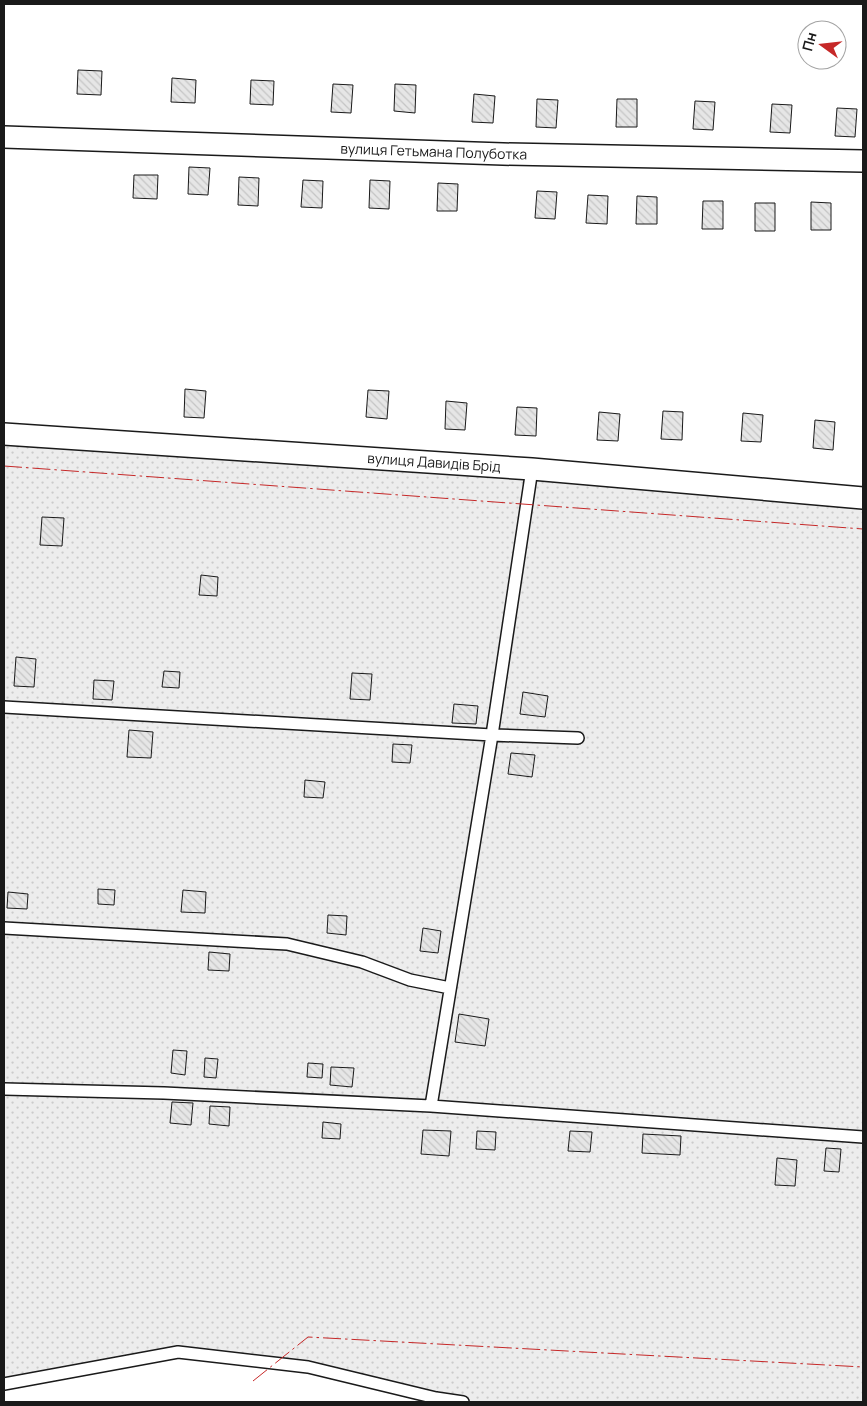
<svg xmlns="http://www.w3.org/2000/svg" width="867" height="1406" font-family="Manrope,sans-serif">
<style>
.garden{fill:url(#garden-dots);stroke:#6a6a6a}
.building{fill:url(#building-back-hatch);stroke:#1a1a1a}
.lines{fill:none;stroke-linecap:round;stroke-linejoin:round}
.lane-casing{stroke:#1a1a1a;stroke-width:14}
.street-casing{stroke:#1a1a1a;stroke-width:24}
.lane{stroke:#fff;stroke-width:11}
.street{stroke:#fff;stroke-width:21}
.power{stroke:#c62828;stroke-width:1;stroke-dasharray:18 4 2.5 4;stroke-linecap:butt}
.labels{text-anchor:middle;stroke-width:4;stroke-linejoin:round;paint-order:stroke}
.street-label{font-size:14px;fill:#1a1a1a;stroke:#fff}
</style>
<defs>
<pattern id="garden-dots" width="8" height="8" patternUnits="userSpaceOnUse" patternTransform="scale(1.25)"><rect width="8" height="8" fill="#ededed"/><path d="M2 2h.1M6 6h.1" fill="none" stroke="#cbcbcb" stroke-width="1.8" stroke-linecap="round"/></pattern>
<pattern id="building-back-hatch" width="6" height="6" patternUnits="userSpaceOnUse" patternTransform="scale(1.25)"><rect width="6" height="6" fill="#e6e6e6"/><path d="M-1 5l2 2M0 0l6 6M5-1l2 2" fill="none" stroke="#c5c5c5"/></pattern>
</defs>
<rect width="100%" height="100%" fill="#fff"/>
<!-- garden -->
<path class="garden" d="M 4,438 L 863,498 L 863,1402 L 463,1402 L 308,1367 L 178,1352 L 4,1384 Z"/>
<!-- building -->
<path class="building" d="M 78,70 L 102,71 L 101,95 L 77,94 Z
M 172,78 L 196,80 L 195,103 L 171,102 Z
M 251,80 L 274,81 L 273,105 L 250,104 Z
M 333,84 L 353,85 L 351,113 L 331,112 Z
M 395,84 L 416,85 L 415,113 L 394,111 Z
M 474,94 L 495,96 L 493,123 L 472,122 Z
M 537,99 L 558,100 L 556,128 L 536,127 Z
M 617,99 L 637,99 L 637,127 L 616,127 Z
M 695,101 L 715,102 L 713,130 L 693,129 Z
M 772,104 L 792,105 L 790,133 L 770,132 Z
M 837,108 L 857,109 L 855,137 L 835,136 Z
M 189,167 L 210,168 L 208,195 L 188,194 Z
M 134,175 L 158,175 L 157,199 L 133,198 Z
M 239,177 L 259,178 L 258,206 L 238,205 Z
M 303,180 L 323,181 L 322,208 L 301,207 Z
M 370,180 L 390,181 L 389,209 L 369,208 Z
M 438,183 L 458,184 L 457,211 L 437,211 Z
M 537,191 L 557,192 L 555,219 L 535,218 Z
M 588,195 L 608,196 L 607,224 L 586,223 Z
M 637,196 L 657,197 L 657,224 L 636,224 Z
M 703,201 L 723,201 L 723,229 L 702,229 Z
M 811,202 L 831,203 L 831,230 L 811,230 Z
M 755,203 L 775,203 L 775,231 L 755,231 Z
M 185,389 L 206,391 L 204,418 L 184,417 Z
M 368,390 L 389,391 L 387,419 L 366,417 Z
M 446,401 L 467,403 L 465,430 L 445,429 Z
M 517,407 L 537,408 L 536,436 L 515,435 Z
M 663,411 L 683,412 L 682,440 L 661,439 Z
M 599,412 L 620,414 L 618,441 L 597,440 Z
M 743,413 L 763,415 L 761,442 L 741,441 Z
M 815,420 L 835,422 L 833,450 L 813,448 Z
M 42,517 L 64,518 L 62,546 L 40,545 Z
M 201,575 L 218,577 L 217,596 L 199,595 Z
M 16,657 L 36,659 L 34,687 L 14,686 Z
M 164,671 L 180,672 L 179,688 L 162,687 Z
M 352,673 L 372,674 L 370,700 L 350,699 Z
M 94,680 L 114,681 L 112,700 L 93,699 Z
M 523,692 L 548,696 L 545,717 L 520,714 Z
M 454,704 L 478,706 L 476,724 L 452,723 Z
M 129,730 L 153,732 L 151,758 L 127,757 Z
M 393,744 L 412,745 L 410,763 L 392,762 Z
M 511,753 L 535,755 L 532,777 L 508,774 Z
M 305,780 L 325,782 L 323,798 L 304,797 Z
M 98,889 L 115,890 L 114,905 L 98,904 Z
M 183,890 L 206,892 L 205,913 L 181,912 Z
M 8,892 L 28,894 L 27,909 L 7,908 Z
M 328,915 L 347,916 L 346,935 L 327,933 Z
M 423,928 L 441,931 L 438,953 L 420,951 Z
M 209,952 L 230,954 L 229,971 L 208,970 Z
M 459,1014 L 489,1019 L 485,1046 L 455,1042 Z
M 173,1050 L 187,1051 L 185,1075 L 171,1073 Z
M 205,1058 L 218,1059 L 216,1078 L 204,1077 Z
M 308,1063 L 323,1064 L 322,1078 L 307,1077 Z
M 331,1067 L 354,1068 L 352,1087 L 330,1085 Z
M 172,1102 L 193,1103 L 191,1125 L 170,1123 Z
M 210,1106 L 230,1107 L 229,1126 L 209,1124 Z
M 323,1122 L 341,1124 L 340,1139 L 322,1138 Z
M 423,1130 L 451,1131 L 449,1156 L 421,1154 Z
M 477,1131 L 496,1132 L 495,1150 L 476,1149 Z
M 570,1131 L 592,1132 L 590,1152 L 568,1151 Z
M 643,1134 L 681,1136 L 680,1155 L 642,1153 Z
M 826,1148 L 841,1149 L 839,1172 L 824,1171 Z
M 777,1158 L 797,1160 L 795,1186 L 775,1185 Z"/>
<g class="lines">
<!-- lane casing -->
<g class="lane-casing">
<path id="lane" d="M 4,707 L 492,735 L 578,738
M 4,928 L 287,944 L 362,962 L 410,980 L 450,988
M 4,1089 L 164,1093 L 431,1106 L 863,1137
M 431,1106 L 492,735 L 532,469
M 4,1384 L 178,1352 L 308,1367 L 436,1398 L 463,1402"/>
</g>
<!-- street casing -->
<g class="street-casing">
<g id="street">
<path id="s1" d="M 4,137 L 503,154 L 863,161"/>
<path id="s2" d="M 4,434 L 532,469 L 863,498"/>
</g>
</g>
<!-- lane -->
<use href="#lane" class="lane"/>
<!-- street -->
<use href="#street" class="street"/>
<!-- power -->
<path class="power" d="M 4,466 L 863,529
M 253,1381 L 308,1337 L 863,1367"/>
</g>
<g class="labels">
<!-- street labels -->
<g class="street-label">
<text dy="5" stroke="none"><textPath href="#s1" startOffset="430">вулиця Гетьмана Полуботка</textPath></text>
<text dy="5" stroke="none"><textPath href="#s2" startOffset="431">вулиця Давидів Брід</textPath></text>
</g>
</g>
<!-- border -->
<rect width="867" height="1406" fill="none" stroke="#1a1a1a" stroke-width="10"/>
<!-- north arrow -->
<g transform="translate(822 45) rotate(285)"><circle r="24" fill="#ffffff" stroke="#a3a3a3"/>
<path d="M0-4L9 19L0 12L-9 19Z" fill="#c62828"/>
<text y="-8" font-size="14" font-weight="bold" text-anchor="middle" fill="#1a1a1a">Пн</text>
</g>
</svg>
